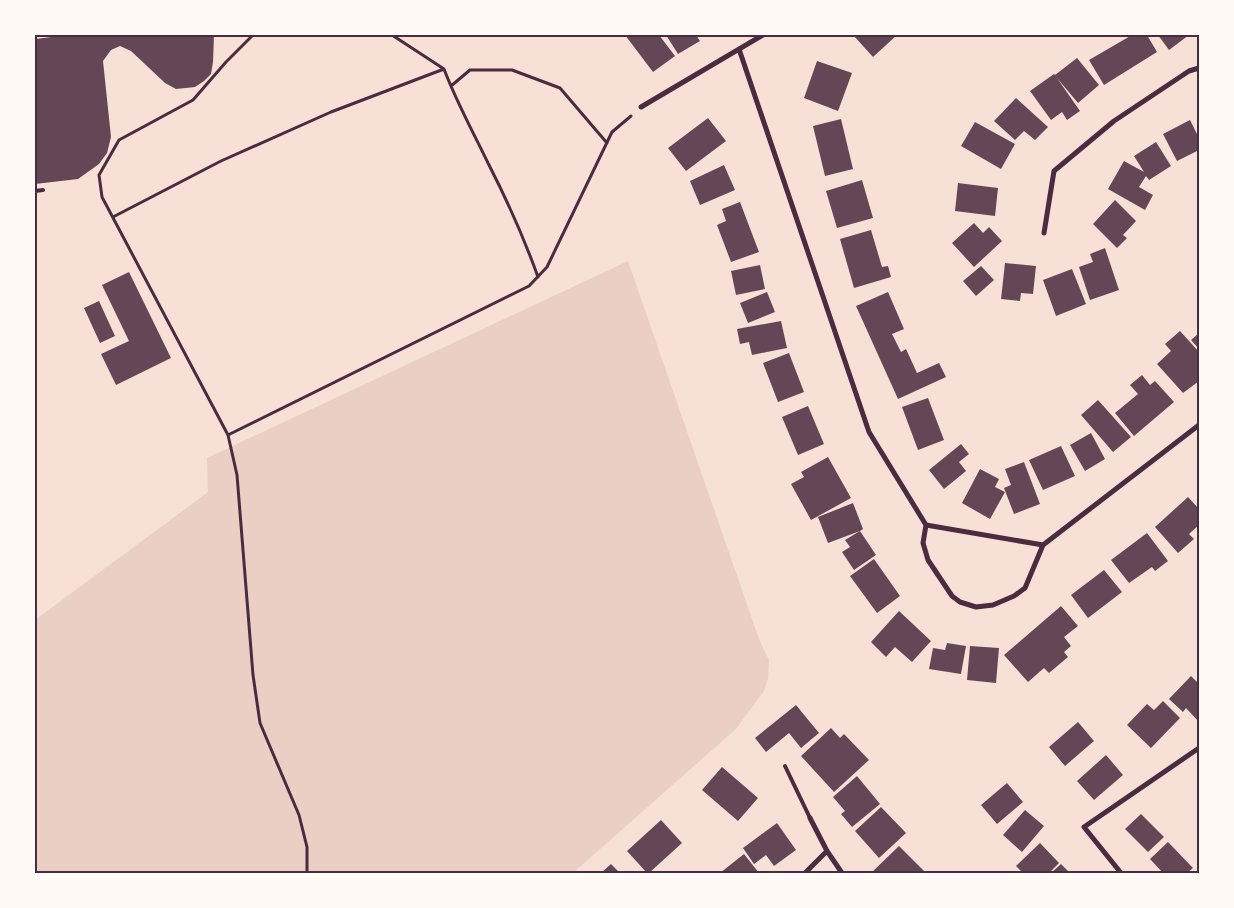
<svg xmlns="http://www.w3.org/2000/svg" width="1234" height="908" font-family="'Archivo Narrow',sans-serif">
<style>
.green{fill:#ebcfc5}
.building{fill:#644757}
.lines{fill:none;stroke-linecap:round;stroke-linejoin:round}
.path{stroke:#4a2c40;stroke-width:3}
.service{stroke:#4a2c40;stroke-width:4}
.minor{stroke:#4a2c40;stroke-width:5}
.neatline{fill:none;stroke:#4a2c40;stroke-width:2}
</style>
<rect width="100%" height="100%" fill="#f7e1d7"/>
<!-- green -->
<path class="green" d="M 628,261 L 759,639 L 769,660 L 768,679 L 764,691 L 736,729 L 573,873 L 35,873 L 35,620 L 208,492 L 207,458 Z"/>
<!-- building -->
<path class="building" d="M 68,35 L 214,35 L 213,62 L 211,74 L 204,81 L 195,87 L 176,89 L 165,83 L 131,51 L 120,46 L 111,50 L 103,61 L 111,137 L 107,153 L 99,164 L 78,179 L 35,184 L 35,39 Z
M 625,35 L 659,35 L 675,56 L 653,72 Z
M 666,35 L 696,35 L 700,41 L 678,54 Z
M 855,35 L 897,35 L 873,57 L 854,36 Z
M 1132,35 L 1147,35 L 1157,52 L 1104,85 L 1089,60 Z
M 1158,35 L 1189,35 L 1169,50 Z
M 1077,58 L 1099,85 L 1078,103 L 1057,78 L 1080,111 L 1067,120 L 1062,112 L 1051,120 L 1030,91 L 1054,74 L 1055,75 Z
M 817,61 L 852,73 L 838,111 L 804,98 Z
M 1016,98 L 1048,127 L 1035,140 L 1024,131 L 1015,140 L 994,121 Z
M 708,118 L 726,141 L 686,171 L 668,148 Z
M 841,119 L 853,169 L 825,176 L 813,126 Z
M 1190,120 L 1199,138 L 1199,150 L 1177,161 L 1163,134 Z
M 975,122 L 1015,144 L 1001,169 L 961,146 Z
M 1156,142 L 1171,166 L 1149,180 L 1146,176 L 1139,187 L 1153,195 L 1145,210 L 1108,189 L 1124,161 L 1144,172 L 1134,156 Z
M 724,165 L 735,190 L 700,205 L 690,181 Z
M 862,180 L 873,218 L 837,228 L 826,191 Z
M 958,183 L 998,188 L 995,216 L 955,211 Z
M 1115,200 L 1136,221 L 1123,235 L 1127,238 L 1117,248 L 1093,224 Z
M 740,202 L 759,252 L 731,262 L 717,225 L 726,221 L 722,209 Z
M 974,223 L 983,233 L 989,227 L 1002,241 L 974,267 L 952,243 Z
M 871,230 L 882,267 L 888,266 L 891,277 L 854,288 L 840,239 Z
M 1105,248 L 1119,290 L 1090,300 L 1079,267 L 1093,262 L 1090,254 Z
M 1005,263 L 1036,266 L 1033,294 L 1021,293 L 1020,301 L 1001,299 Z
M 760,265 L 765,289 L 736,295 L 731,271 Z
M 981,266 L 994,280 L 976,296 L 963,281 Z
M 1072,269 L 1086,304 L 1056,316 L 1043,280 Z
M 129,272 L 171,358 L 116,385 L 101,354 L 129,341 L 102,285 Z
M 767,292 L 775,312 L 748,323 L 740,303 Z
M 888,292 L 904,329 L 892,334 L 901,352 L 906,349 L 917,373 L 939,363 L 946,377 L 898,399 L 856,306 Z
M 99,301 L 115,336 L 100,343 L 84,308 Z
M 781,321 L 787,348 L 752,355 L 749,342 L 740,344 L 737,329 Z
M 1180,331 L 1199,352 L 1199,381 L 1183,393 L 1157,364 L 1171,351 L 1165,344 Z
M 1199,333 L 1199,349 L 1191,340 Z
M 789,353 L 804,392 L 778,402 L 763,363 Z
M 1142,375 L 1150,385 L 1155,381 L 1174,402 L 1134,436 L 1115,413 L 1138,394 L 1130,385 Z
M 928,398 L 944,440 L 918,450 L 902,407 Z
M 1098,400 L 1131,437 L 1113,452 L 1081,415 Z
M 808,406 L 824,444 L 798,455 L 782,417 Z
M 1091,433 L 1105,459 L 1085,471 L 1070,445 Z
M 961,444 L 969,454 L 959,462 L 966,471 L 944,489 L 929,470 Z
M 1061,446 L 1075,476 L 1043,490 L 1029,460 Z
M 828,457 L 851,498 L 811,520 L 791,484 L 804,477 L 801,472 Z
M 1024,462 L 1040,504 L 1014,514 L 1004,488 L 1011,485 L 1005,469 Z
M 980,469 L 999,479 L 995,487 L 1005,492 L 990,519 L 962,503 Z
M 1188,497 L 1199,509 L 1199,525 L 1189,534 L 1194,539 L 1178,553 L 1155,527 Z
M 853,503 L 863,529 L 860,531 L 876,555 L 854,570 L 842,552 L 850,547 L 845,540 L 860,531 L 828,543 L 818,517 Z
M 1147,533 L 1168,561 L 1155,571 L 1152,567 L 1129,583 L 1111,560 Z
M 874,559 L 900,596 L 877,613 L 850,576 Z
M 1104,570 L 1122,592 L 1088,618 L 1071,595 Z
M 1061,606 L 1078,626 L 1064,637 L 1071,646 L 1064,652 L 1068,657 L 1049,673 L 1044,668 L 1028,682 L 1004,655 Z
M 899,611 L 931,641 L 912,662 L 895,647 L 886,657 L 871,642 Z
M 947,643 L 966,646 L 961,674 L 929,669 L 933,648 L 945,650 Z
M 970,646 L 999,648 L 996,683 L 967,680 Z
M 1191,676 L 1199,684 L 1199,722 L 1186,708 L 1183,712 L 1169,699 Z
M 1163,701 L 1180,718 L 1151,748 L 1127,725 L 1147,704 L 1154,710 Z
M 796,705 L 819,733 L 801,748 L 789,733 L 766,752 L 755,738 Z
M 1078,722 L 1094,741 L 1065,766 L 1049,747 Z
M 831,728 L 840,738 L 844,734 L 869,760 L 834,792 L 801,756 Z
M 1106,755 L 1123,775 L 1094,800 L 1077,781 Z
M 722,767 L 758,798 L 738,821 L 702,790 Z
M 857,776 L 880,804 L 852,827 L 841,814 L 845,811 L 833,797 Z
M 1007,783 L 1023,802 L 997,824 L 981,805 Z
M 881,807 L 906,833 L 879,858 L 855,831 Z
M 1025,810 L 1044,826 L 1022,852 L 1003,835 Z
M 1141,814 L 1164,837 L 1148,852 L 1125,829 Z
M 661,820 L 682,843 L 649,873 L 647,873 L 627,851 Z
M 777,823 L 796,850 L 774,866 L 766,855 L 754,864 L 743,848 Z
M 1168,842 L 1193,868 L 1187,873 L 1163,873 L 1150,859 Z
M 1040,843 L 1059,863 L 1049,873 L 1023,873 L 1016,866 Z
M 899,846 L 926,873 L 871,873 Z
M 744,854 L 759,873 L 720,873 Z
M 611,864 L 620,873 L 601,873 Z
M 1061,864 L 1070,873 L 1051,873 Z"/>
<g class="lines">
<!-- path -->
<path class="path" d="M 253,35 L 226,62 L 193,100 L 119,140 L 99,175 L 102,197 L 228,435 L 237,475 L 253,675 L 260,723 L 299,815 L 307,847 L 307,873
M 444,69 C 456,101 473,132 488,163 C 507,200 524,238 538,277
M 451,86 L 470,70 L 512,70 L 560,88 L 607,143
M 113,217 L 221,161 L 331,112 L 444,69 L 392,35
M 228,435 L 529,286 L 547,267 L 612,132 L 631,116"/>
<!-- service -->
<path class="service" d="M 35,191 L 43,190
M 785,766 L 810,818"/>
<!-- minor -->
<path class="minor" d="M 739,49 L 869,432 L 926,525 L 1043,545 L 1199,425
M 641,107 L 763,35
M 1044,233 L 1054,171 L 1114,121 L 1189,71 L 1199,68
M 926,525 L 923,543 L 928,560 L 952,596 L 960,602 L 976,607 L 993,605 L 1014,596 L 1025,588 L 1043,545
M 810,818 L 827,851 L 842,873
M 805,873 L 827,851
M 1121,873 L 1084,827 L 1199,748"/>
</g>
<!-- border -->
<rect width="1234" height="908" fill="none" stroke="#fffaf5" stroke-width="72"/>
<rect x="36" y="36" width="1162" height="836" class="neatline"/>
</svg>
